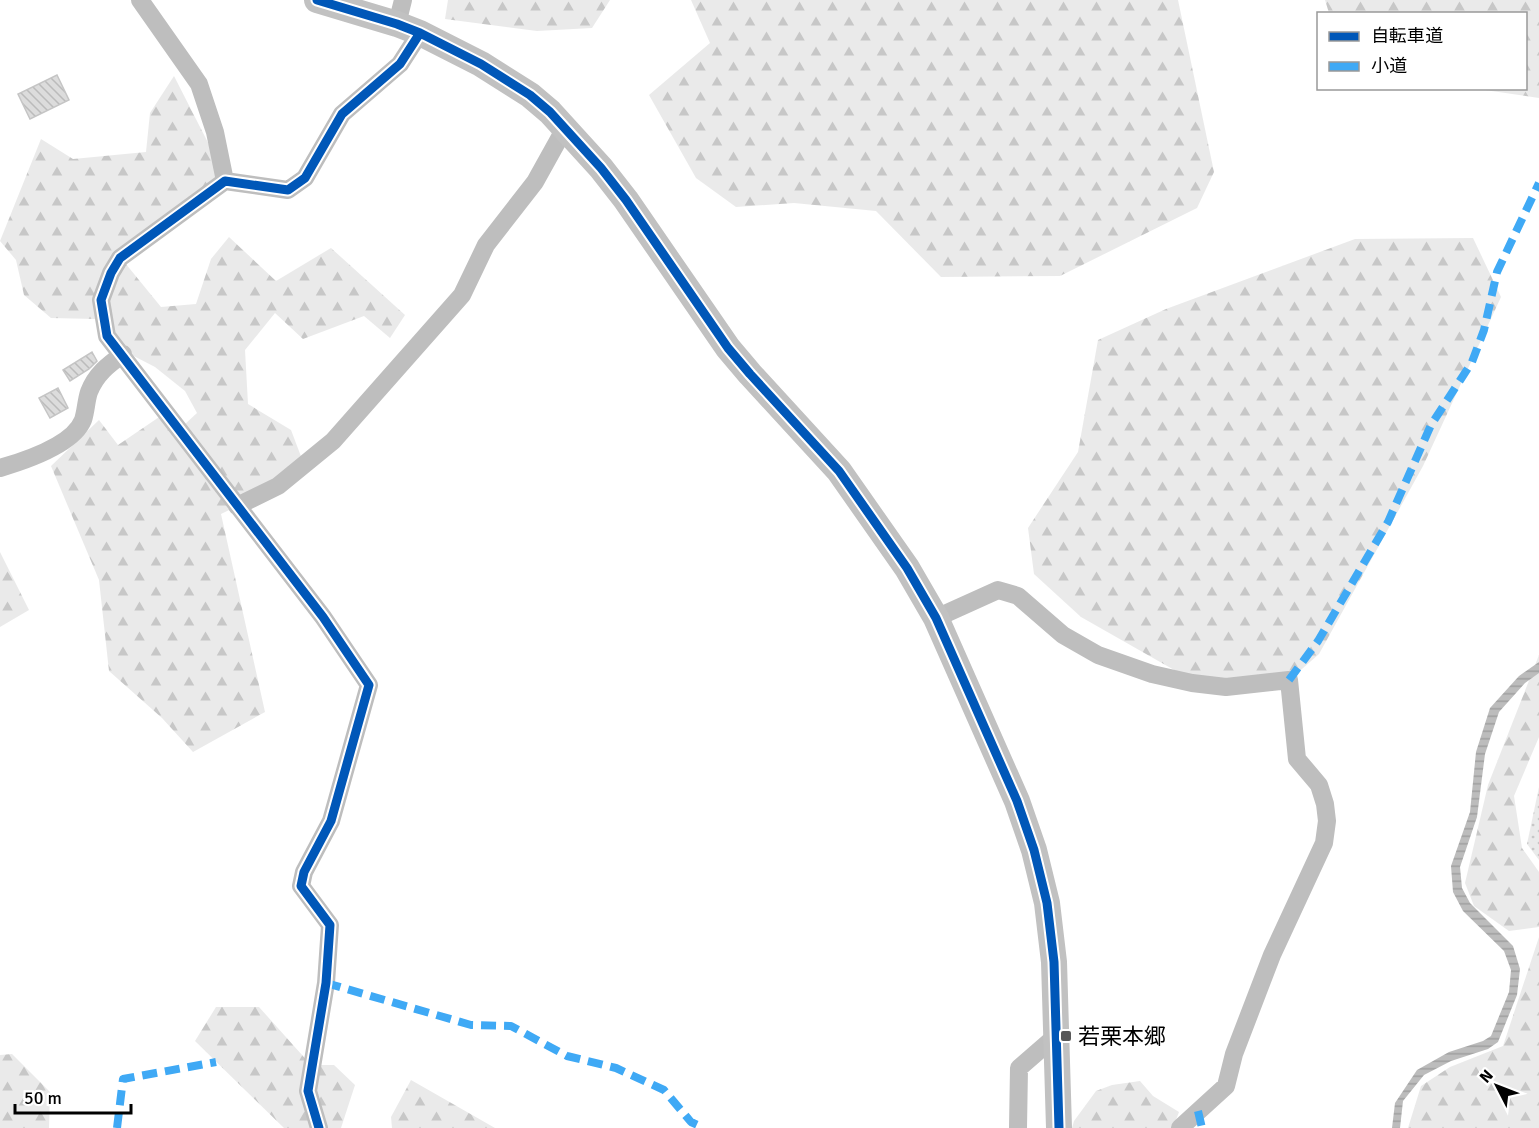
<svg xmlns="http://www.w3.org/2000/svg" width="1539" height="1128" font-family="Signika,'Noto Sans JP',sans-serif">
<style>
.grass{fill:url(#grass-dots)}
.forest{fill:url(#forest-firs)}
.water{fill:url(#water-rules)}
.building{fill:url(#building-back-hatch);stroke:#c5c5c5;stroke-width:1.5}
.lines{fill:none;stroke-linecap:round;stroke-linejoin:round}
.street{stroke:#bebebe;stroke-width:18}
.secondary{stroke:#c1c1c1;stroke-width:26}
.quiet{stroke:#3fa9f5;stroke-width:8;stroke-dasharray:15 8;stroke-linecap:butt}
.cycleway-casing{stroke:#fff;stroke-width:13}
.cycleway{stroke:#0057b8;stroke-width:9}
.poi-dot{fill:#595959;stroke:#fff;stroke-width:2}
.labels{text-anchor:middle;stroke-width:4.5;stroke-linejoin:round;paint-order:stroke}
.poi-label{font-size:22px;fill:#000;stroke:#fff;text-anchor:start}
</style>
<defs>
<pattern id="grass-dots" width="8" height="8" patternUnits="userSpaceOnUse" patternTransform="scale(1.5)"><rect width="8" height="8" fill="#eaeaea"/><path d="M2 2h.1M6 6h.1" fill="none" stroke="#c7c7c7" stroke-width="1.8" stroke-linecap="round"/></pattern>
<pattern id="forest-firs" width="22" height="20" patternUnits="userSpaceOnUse" patternTransform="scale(1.5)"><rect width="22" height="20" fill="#eaeaea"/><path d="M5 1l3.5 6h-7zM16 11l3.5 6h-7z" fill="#c7c7c7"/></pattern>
<pattern id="water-rules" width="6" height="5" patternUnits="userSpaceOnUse" patternTransform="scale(1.5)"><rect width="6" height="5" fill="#bcbcbc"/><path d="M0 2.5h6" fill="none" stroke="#a0a0a0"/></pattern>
<pattern id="building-back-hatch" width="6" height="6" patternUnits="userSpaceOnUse" patternTransform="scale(1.5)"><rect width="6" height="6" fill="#dcdcdc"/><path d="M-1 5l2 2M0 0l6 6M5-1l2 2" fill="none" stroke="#bbb"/></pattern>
</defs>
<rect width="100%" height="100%" fill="#fff"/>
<!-- grass -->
<path class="grass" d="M 1539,787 L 1539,860 L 1527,844 Z"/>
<!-- forest -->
<path class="forest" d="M 448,0 L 610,0 L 592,28 L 537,31 L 445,19 Z
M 691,0 L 1178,0 L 1214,172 L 1197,208 L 1060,276 L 941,277 L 876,211 L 794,203 L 736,207 L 696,178 L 649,95 L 710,43 Z
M 1325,0 L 1539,0 L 1539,98 L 1478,89 L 1526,88 L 1526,14 L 1329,13 Z
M 174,76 L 225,176 L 121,258 L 161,307 L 196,304 L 211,259 L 229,237 L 276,281 L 331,248 L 405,315 L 390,338 L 364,316 L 303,339 L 275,313 L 245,350 L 248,404 L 291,430 L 305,467 L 278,486 L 221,514 L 265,712 L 193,752 L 162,718 L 109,671 L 99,580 L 51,466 L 99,420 L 118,445 L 168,411 L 184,425 L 197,413 L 185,391 L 155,367 L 126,352 L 96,319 L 51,318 L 24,295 L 16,260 L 0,241 L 41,139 L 73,159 L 146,152 L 150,113 Z
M 1473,238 L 1501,297 L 1423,466 L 1319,654 L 1286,683 L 1183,675 L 1081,617 L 1034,574 L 1028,528 L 1078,452 L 1098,340 L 1166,309 L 1355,239 Z
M 0,552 L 29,610 L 0,627 Z
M 1539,655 L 1539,737 L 1514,796 L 1522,848 L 1539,872 L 1539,927 L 1509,931 L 1474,906 L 1465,883 L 1488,785 Z
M 1539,937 L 1539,1128 L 1408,1128 L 1421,1086 L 1450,1067 L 1503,1046 Z
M 216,1007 L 259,1007 L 311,1065 L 334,1065 L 355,1085 L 341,1128 L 284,1128 L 195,1041 Z
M 12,1054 L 50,1092 L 49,1128 L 0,1128 L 0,1055 Z
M 411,1080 L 495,1128 L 392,1128 L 391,1117 Z
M 1140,1081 L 1153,1096 L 1179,1112 L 1173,1128 L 1072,1128 L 1074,1121 L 1096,1091 L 1112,1085 Z"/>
<!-- water -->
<path class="water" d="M 1539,662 L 1539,673 L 1525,683 L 1499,712 L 1485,754 L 1477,817 L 1460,867 L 1462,888 L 1470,903 L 1513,946 L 1520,969 L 1517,995 L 1498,1042 L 1488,1049 L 1451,1061 L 1424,1075 L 1403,1101 L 1400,1128 L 1392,1128 L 1395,1103 L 1417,1070 L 1449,1052 L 1483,1041 L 1491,1036 L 1509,992 L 1511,970 L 1504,951 L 1463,911 L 1453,892 L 1451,866 L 1470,812 L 1476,752 L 1490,708 L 1519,676 Z"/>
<!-- building -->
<path class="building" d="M 57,75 L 69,100 L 30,119 L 18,94 Z
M 92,352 L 97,361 L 89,369 L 70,381 L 63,370 Z
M 58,388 L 68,408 L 50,418 L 39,398 Z"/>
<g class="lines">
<!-- street -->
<path class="street" d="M 140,0 L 199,84 L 215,132 L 225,181
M 397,24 L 403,0
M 0,468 C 24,461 73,445 83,420 C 86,411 86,401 89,392 C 96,374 108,365 123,354
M 237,506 L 278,486 L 333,441 L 462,295 L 486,245 L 535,182 L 565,128
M 936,618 L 998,590 L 1018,596 L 1063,635 L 1098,655 L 1152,674 L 1192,683 L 1226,687 L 1289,680 L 1297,759 L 1319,785 L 1325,804 L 1327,821 L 1324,843 L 1272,955 L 1234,1054 L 1226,1086 L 1180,1128
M 319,1128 L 308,1091 L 326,983 L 330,925 L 301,886 L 304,872 L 331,821 L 369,685 L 323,617 L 107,336 L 101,300 L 111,273 L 120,258 L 225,181 L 288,190 L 305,178 L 342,114 L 400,64 L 420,33
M 1018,1128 L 1019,1068 L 1057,1035"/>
<!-- secondary -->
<path class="secondary" d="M 317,0 L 397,24 L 420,33 L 481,64 L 530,95 L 550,112 L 601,168 L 626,200 L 728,348 L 750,374 L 839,471 L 907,568 L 936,618 L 1017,801 L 1034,850 L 1047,903 L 1054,962 L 1059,1128"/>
<!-- quiet -->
<path class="quiet" d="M 1289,680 L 1318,641 L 1388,522 L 1431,425 L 1472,362 L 1484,330 L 1497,272 L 1539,183
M 326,983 L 471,1025 L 511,1026 L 567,1056 L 616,1068 L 664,1090 L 691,1122 L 704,1128
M 1198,1111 L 1202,1128
M 117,1128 L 123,1079 L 216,1062"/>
<!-- cycleway casing -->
<g class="cycleway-casing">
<path id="cycleway" d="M 317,0 L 397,24 L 420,33 L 481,64 L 530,95 L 550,112 L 601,168 L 626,200 L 728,348 L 750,374 L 839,471 L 907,568 L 936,618 L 1017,801 L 1034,850 L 1047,903 L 1054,962 L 1059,1128
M 319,1128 L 308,1091 L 326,983 L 330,925 L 301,886 L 304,872 L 331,821 L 369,685 L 323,617 L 107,336 L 101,300 L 111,273 L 120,258 L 225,181 L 288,190 L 305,178 L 342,114 L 400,64 L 420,33"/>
</g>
<!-- cycleway -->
<use href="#cycleway" class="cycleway"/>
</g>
<!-- markers -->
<rect class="poi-dot" x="1060" y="1030" width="12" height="12" rx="3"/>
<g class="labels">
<!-- poi labels -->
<g class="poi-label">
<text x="1078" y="1044">若栗本郷</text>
</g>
</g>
<!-- legend -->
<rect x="1317" y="12" width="210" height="78" fill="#ffffff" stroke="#999999" stroke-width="1.5"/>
<rect x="1329" y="32" width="30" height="9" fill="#0057b8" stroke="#999999" stroke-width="1.5"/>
<text x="1371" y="42" font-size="18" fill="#000000">自転車道</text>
<rect x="1329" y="62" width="30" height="9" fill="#3fa9f5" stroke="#999999" stroke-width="1.5"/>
<text x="1371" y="72" font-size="18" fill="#000000">小道</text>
<!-- north arrow -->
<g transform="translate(1497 1086) rotate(312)" stroke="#ffffff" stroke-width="4.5" paint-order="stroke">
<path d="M0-4.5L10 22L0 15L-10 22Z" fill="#000000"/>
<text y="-9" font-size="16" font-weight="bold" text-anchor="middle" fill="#000000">N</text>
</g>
<!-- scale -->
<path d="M15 1104v9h116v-9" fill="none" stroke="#000000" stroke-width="3"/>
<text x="24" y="1104" font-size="18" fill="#000000" stroke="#ffffff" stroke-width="4.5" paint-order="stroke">50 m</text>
</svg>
